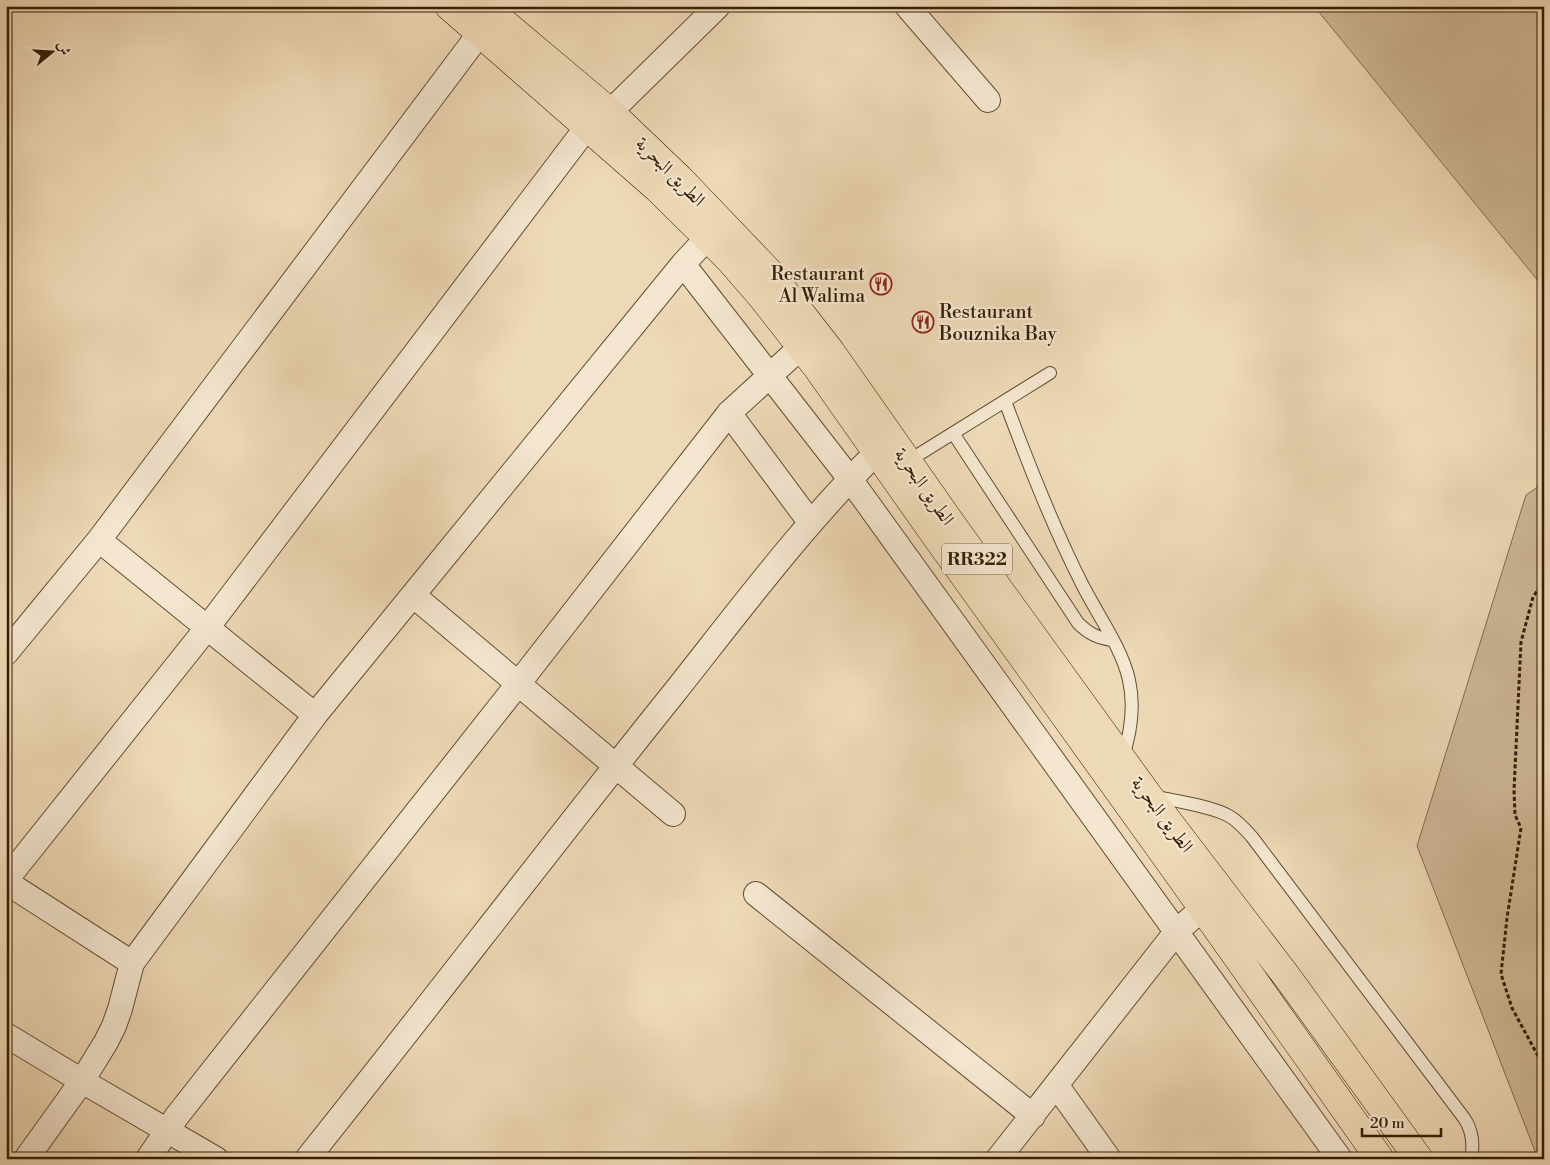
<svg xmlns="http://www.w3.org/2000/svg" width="1550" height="1165" font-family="'Libre Bodoni',Amiri,serif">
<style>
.green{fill:#cfb998;stroke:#826c4e}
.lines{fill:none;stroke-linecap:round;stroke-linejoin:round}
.lane-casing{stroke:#634d30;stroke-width:14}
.street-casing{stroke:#634d30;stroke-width:26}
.primary-casing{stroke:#351e03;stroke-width:29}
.path{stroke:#351e03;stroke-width:3;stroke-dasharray:4 2.5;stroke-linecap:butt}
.lane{stroke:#f4e6d0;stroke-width:12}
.street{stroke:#f4e6d0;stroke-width:24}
.primary{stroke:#eed9b6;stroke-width:28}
.labels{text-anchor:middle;stroke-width:4.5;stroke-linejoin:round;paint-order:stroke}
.shield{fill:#f4e6d0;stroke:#6e5a40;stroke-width:1}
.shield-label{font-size:18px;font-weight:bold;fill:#351e03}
.street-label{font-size:19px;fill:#351e03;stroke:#f4e6d0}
.poi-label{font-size:19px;fill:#351e03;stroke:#f4e6d0;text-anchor:end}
</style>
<rect width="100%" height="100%" fill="#eed9b6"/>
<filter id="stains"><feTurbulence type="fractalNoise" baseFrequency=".004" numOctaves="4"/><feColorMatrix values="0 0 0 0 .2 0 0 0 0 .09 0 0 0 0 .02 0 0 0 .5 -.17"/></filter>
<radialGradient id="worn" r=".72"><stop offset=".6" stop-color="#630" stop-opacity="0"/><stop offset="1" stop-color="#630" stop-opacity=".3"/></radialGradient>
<!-- green -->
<path class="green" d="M 1314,6 L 1544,6 L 1544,288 Z
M 1544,483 L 1544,1159 L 1538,1159 L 1417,846 L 1526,495 Z"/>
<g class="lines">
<!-- lane casing -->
<g class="lane-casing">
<path id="lane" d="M 1005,401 C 1028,463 1052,525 1082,584 C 1097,614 1122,648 1129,680 C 1135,707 1131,733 1122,759
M 953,433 L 1078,623 C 1088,633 1097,638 1112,640
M 905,463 L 1050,373
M 1153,796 C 1174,801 1212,806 1229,816 C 1238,821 1245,829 1252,837 L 1464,1118 C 1473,1131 1474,1144 1471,1159"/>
</g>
<!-- street casing -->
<g class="street-casing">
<path id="street" d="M 907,6 L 988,100
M 610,112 L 718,6
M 683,264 L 850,479 L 1340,1159
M 729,413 L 810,522
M 99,540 L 315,715
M 414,596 L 673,814
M 6,653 L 99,540 L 480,33
M 6,880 L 207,628 L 587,127
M 6,882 L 132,963
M 756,894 L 1033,1116
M 6,1035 L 82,1081 L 216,1159
M 1057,1086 L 1109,1159
M 26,1159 L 82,1081 L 106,1042 L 114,1026 L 120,1009 L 132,963 L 315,715 L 683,264 L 708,237
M 148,1159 L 177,1116 L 518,684 L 729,413 L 801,347
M 307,1159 C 431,1004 550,847 674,693 C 739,611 802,526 876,453
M 998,1159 L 1177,931 L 1203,908"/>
</g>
<!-- primary casing -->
<g class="primary-casing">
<path id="primary" d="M 449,6 L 657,188 L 729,259 L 762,297 L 816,366 L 937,538 L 1182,879 L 1380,1159
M 484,6 L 610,112 L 679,178 L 769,272 L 831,352 L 953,526 L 1148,795 L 1288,978 L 1419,1159"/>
</g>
<!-- path -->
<path class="path" d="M 1544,581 L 1533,597 L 1521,642 L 1514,790 L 1515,815 L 1521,828 L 1507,918 L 1501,974 L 1512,1008 L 1544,1067"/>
<!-- lane -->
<use href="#lane" class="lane"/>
<!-- street -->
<use href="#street" class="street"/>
<!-- primary -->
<use href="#primary" class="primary"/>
</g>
<!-- icons -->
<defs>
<g id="restaurant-ring" transform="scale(1.125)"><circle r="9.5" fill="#f4e6d0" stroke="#8f2418" stroke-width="1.5"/><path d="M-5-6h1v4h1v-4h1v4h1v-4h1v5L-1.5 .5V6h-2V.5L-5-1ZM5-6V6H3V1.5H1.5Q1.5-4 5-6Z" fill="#8f2418"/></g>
</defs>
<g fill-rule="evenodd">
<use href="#restaurant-ring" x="881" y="284"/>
<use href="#restaurant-ring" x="923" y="322"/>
</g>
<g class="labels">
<!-- shield labels -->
<rect class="shield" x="942" y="543.5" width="70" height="31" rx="4"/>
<g class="shield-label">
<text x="977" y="565">RR322</text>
</g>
<!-- street labels -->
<g class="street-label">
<text transform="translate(671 171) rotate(45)" y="7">الطريق البحرية</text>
<text transform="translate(925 486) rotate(55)" y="7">الطريق البحرية</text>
<text transform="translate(1163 814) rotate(53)" y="7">الطريق البحرية</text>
</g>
<!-- poi labels -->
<g class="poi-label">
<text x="865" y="280">Restaurant<tspan x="865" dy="22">Al Walima</tspan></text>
<text x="939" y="318" text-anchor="start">Restaurant<tspan x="939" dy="22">Bouznika Bay</tspan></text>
</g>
</g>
<!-- margin -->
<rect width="1550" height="1165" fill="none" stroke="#eed9b6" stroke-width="25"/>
<rect x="8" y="8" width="1535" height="1150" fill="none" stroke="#351e03" stroke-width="2.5"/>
<rect x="12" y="12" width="1525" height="1140" fill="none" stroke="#351e03"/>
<!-- north arrow -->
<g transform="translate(52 52) rotate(72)" stroke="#f4e6d0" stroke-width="4" paint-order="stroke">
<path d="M0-4L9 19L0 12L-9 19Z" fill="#351e03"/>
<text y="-8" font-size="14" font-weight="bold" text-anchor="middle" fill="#351e03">ش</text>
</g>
<!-- scale -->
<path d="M1362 1128v8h79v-8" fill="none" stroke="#351e03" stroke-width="2.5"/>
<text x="1370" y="1128" font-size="15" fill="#351e03" stroke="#f4e6d0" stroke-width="4" paint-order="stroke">20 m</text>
<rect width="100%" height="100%" filter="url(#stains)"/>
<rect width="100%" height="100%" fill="url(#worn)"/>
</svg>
